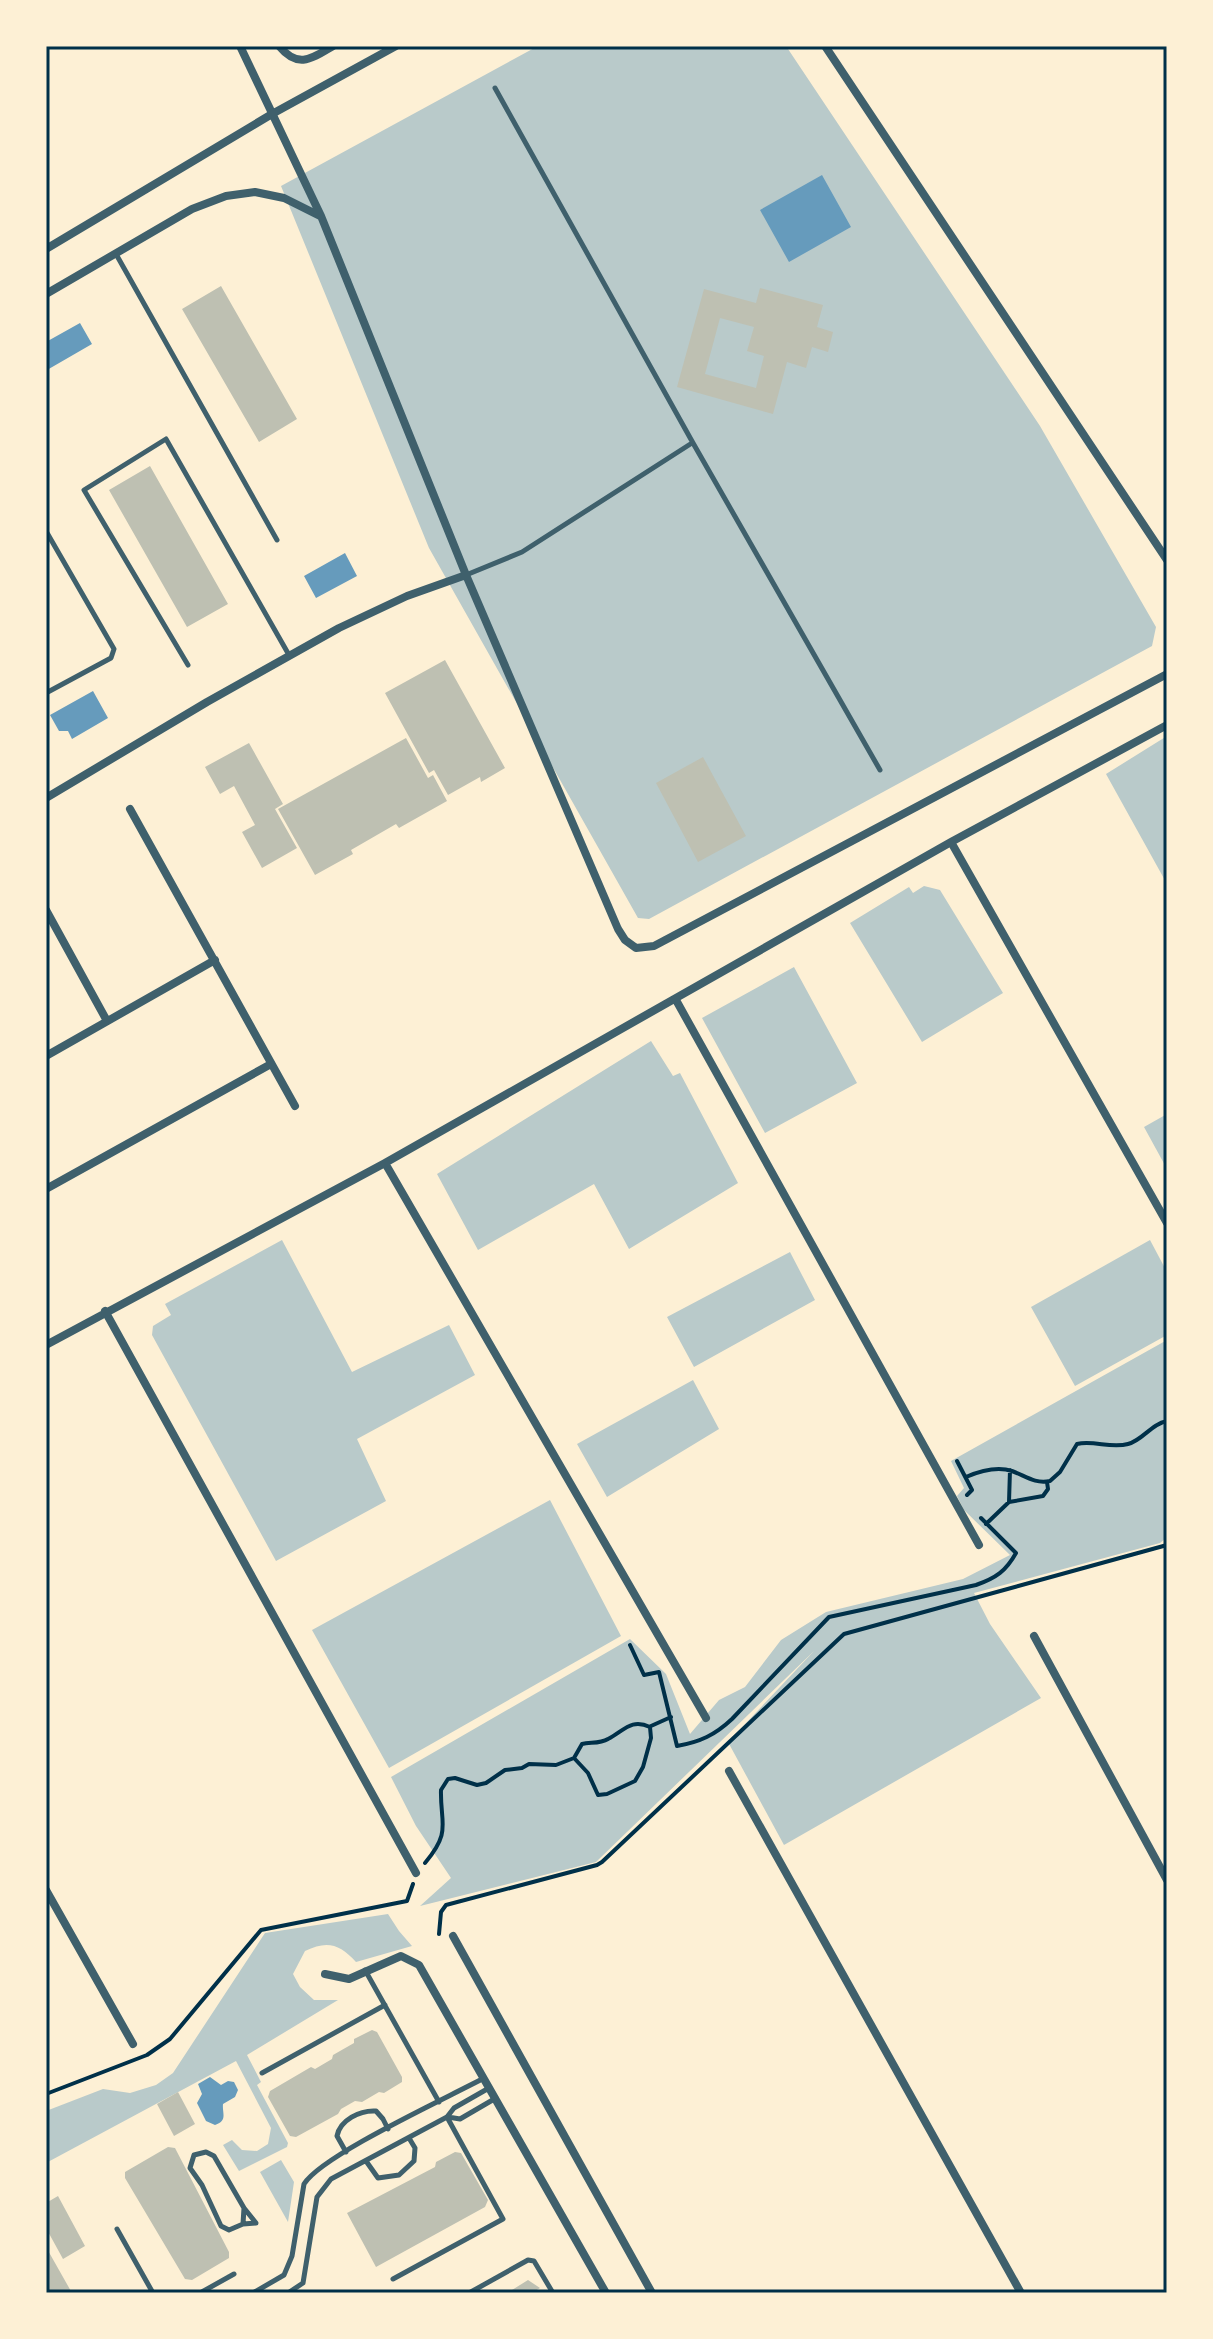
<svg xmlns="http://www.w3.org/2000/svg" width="1213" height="2339" font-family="Overpass,sans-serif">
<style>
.green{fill:#b9caca}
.water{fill:#669bbc}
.building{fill:#bec0b2;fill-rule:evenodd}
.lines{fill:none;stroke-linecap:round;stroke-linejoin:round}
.path{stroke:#003049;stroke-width:4}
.service{stroke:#3f606c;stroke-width:5}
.minor{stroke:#3f606c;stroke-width:8}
.neatline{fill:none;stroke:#003049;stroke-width:3}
</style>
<rect width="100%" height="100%" fill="#fdf0d5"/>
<!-- green -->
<path class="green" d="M 538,46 L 786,46 L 1040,426 L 1156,627 L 1152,646 L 649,919 L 638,918 L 429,548 L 281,186 Z
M 1167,736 L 1167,884 L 1106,774 Z
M 924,886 L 940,890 L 1003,993 L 922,1042 L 850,923 L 909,887 L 913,893 Z
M 794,967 L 857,1083 L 765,1133 L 702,1018 Z
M 651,1041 L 673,1076 L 680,1073 L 738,1183 L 629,1249 L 594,1184 L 478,1250 L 437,1174 Z
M 1167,1114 L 1167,1169 L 1144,1127 Z
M 282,1240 L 352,1372 L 449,1325 L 475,1375 L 357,1439 L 386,1501 L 276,1561 L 152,1335 L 153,1326 L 171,1315 L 165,1304 Z
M 1150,1240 L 1167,1272 L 1167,1335 L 1075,1386 L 1031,1307 Z
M 790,1252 L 815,1300 L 694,1367 L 667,1317 Z
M 1167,1340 L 1167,1537 L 1160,1543 L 974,1593 L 990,1624 L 1041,1698 L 784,1845 L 728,1742 L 814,1651 L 596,1862 L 420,1906 L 451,1878 L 416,1826 L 391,1777 L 630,1639 L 666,1674 L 690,1734 L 719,1700 L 745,1687 L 781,1640 L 826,1612 L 963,1579 L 1010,1555 L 964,1510 L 957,1496 L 964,1488 L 951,1461 Z
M 693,1380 L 719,1429 L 607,1497 L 577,1444 Z
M 550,1500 L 621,1636 L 389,1768 L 312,1630 Z
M 388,1914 L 399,1931 L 412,1946 L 356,1962 C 340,1944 327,1940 305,1951 L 293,1974 L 300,1987 L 314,2000 L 338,2000 L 247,2055 L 261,2082 L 257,2085 L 288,2143 L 287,2147 L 239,2171 L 223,2145 L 232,2140 L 242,2150 L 257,2151 L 268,2144 L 271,2128 L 236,2061 L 46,2163 L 46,2111 L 103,2089 L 130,2093 L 156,2085 L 173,2073 L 265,1933 Z
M 281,2160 L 294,2182 L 288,2222 L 260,2172 Z"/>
<!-- water -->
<path class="water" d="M 822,175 L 851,227 L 789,262 L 760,210 Z
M 80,323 L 92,344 L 47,370 L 46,342 Z
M 345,553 L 357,576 L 316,598 L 304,576 Z
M 93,691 L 108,718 L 72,739 L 68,731 L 59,731 L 50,715 Z
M 210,2077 L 221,2085 L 228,2081 L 234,2082 L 238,2090 L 235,2097 L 223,2104 C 222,2113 228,2121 215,2125 L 206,2121 L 197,2103 L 202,2094 L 198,2084 Z"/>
<!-- building -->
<path class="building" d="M 221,286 L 297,419 L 259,442 L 182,309 Z
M 760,288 L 823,305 L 817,327 L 833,332 L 828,352 L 812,347 L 806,368 L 787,362 L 773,414 L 677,387 L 704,289 L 756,303 ZM 720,318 L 754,327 L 747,351 L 764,356 L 756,388 L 705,374 Z
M 150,466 L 228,604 L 187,627 L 109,490 Z
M 445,660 L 505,768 L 481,782 L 480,777 L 448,795 L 434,770 L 429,773 L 385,693 Z
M 406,738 L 428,778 L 433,775 L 447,801 L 399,828 L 396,824 L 351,850 L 353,854 L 315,875 L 278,809 Z
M 249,743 L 283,804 L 275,809 L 297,848 L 262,868 L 242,832 L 255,825 L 234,786 L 220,794 L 205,767 Z
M 703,757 L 746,836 L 698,862 L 656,783 Z
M 372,2030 L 377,2032 L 402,2077 L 402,2082 L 384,2093 L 379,2092 L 362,2102 L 355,2101 L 341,2109 L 338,2114 L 296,2137 L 290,2136 L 268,2097 L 270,2091 L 311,2067 L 315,2069 L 332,2059 L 333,2055 L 354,2043 L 354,2039 Z
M 178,2092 L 195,2124 L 174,2136 L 157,2104 Z
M 168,2147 L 175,2148 L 229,2252 L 229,2258 L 192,2280 L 185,2279 L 125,2178 L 125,2172 Z
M 455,2152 L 461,2153 L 488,2200 L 485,2207 L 376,2267 L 347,2213 L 435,2167 L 436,2162 Z
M 58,2196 L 85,2246 L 63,2259 L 46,2228 L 46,2203 Z
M 46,2247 L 72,2293 L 46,2293 Z
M 528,2280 L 540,2288 L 532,2293 L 513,2293 L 512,2290 Z"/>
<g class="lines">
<!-- path -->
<path class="path" d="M 957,1461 L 972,1490 L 967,1495
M 966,1477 C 980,1471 996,1466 1012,1471 C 1026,1476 1034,1484 1050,1481 L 1060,1472 L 1077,1444 C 1094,1440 1111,1449 1128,1444 C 1143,1440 1151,1424 1167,1421
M 1009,1502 L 1010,1470
M 986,1524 L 1009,1502 L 1043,1496 L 1048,1489 L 1047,1482
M 630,1645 L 644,1675 L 659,1672 L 677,1746 C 700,1742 715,1735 732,1719 L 829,1617 L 976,1585 C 996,1578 1006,1571 1016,1553 L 981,1518
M 651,1726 L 671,1717
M 425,1863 C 452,1831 440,1824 441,1790 L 448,1779 L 455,1778 L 477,1785 L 486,1783 L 505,1770 L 522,1768 L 529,1764 L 556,1765 L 574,1758 L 582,1744 C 590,1742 600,1744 608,1739 C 624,1731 631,1718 650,1727 L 651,1738 L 643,1767 L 635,1781 L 607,1794 L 598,1795 L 588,1773 L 574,1758
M 439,1934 L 441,1912 L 446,1905 L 597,1865 L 602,1862 L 844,1634 L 1167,1545
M 46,2094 L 147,2055 L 170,2039 L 261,1930 L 407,1901 L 413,1884
M 46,2231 L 47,2230"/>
<!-- service -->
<path class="service" d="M 495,88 L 693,443 L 880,770
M 116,254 L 277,540
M 46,531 L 114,649 L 111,658 L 46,693
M 466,575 L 522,552 L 692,443
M 188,665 L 84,490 L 166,439 L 289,655
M 365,1970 L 439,2102
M 262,2073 L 385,2005
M 448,2117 L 460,2119 L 496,2098
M 346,2152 L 337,2136 C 340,2120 360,2110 376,2111 L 383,2119 L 388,2129
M 366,2161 L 378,2178 L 399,2175 L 414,2161 L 415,2148 L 409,2138
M 243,2224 L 244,2208 L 214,2156 L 206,2152 L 194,2155 L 190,2168 L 202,2185 L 221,2226 L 229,2230 L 243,2224 L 256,2223 L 244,2208
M 117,2229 L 153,2293
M 393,2279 L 503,2219 L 447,2117
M 200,2293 L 234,2274
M 253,2293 L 284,2275 L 292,2256 L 304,2184 C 322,2155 447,2098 484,2078
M 288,2293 L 303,2283 L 317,2197 L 331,2179 L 447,2117 L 454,2108 L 489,2088
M 469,2293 L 528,2260 L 534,2261 L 553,2293"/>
<!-- minor -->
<path class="minor" d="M 240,46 L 321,216 L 466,575 L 618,929 L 625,940 L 636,948 L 654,946 L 1167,674
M 279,46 C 298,69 311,59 333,46
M 825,46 L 1167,560
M 46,249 L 272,114 L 396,46
M 46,294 L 192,209 L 226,196 L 255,192 L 284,198 L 320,216
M 46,798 L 207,702 L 339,628 L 407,596 L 466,575
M 130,809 L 295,1106
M 951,842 L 1167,1223
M 46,910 L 107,1021
M 676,1000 L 979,1545
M 46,1056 L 215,960
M 385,1163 L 706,1718
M 46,1189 L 271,1064
M 105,1311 L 416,1873
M 46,1345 L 385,1163 L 951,842 L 1167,725
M 1034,1636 L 1167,1880
M 729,1771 L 1021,2293
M 46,1890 L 133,2044
M 453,1936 L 652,2293
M 325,1974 L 349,1979 L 401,1956 L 419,1965 L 606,2293"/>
</g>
<!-- border -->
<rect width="1213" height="2339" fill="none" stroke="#fdf0d5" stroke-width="96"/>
<rect x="48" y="48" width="1117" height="2243" class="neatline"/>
</svg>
